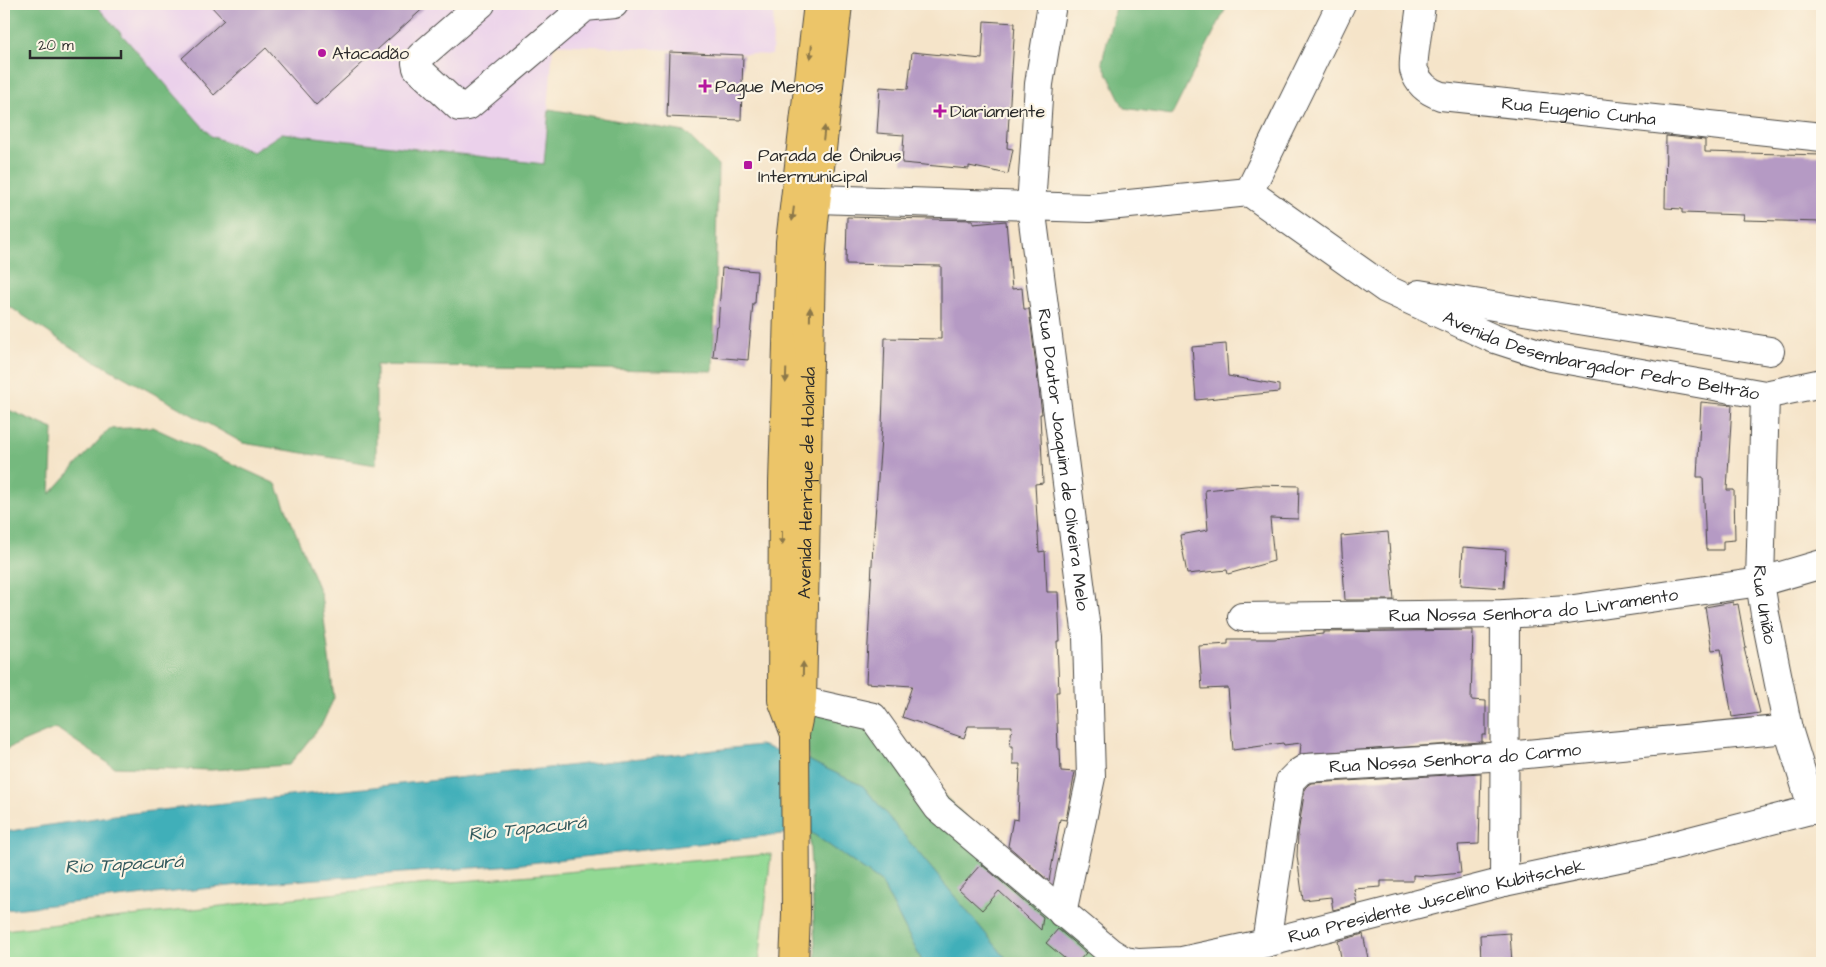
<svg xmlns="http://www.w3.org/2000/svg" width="1826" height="967" font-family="'Architects Daughter',sans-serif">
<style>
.built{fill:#ebd1eb}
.green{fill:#92d994;stroke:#5e8260}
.forest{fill:#75b97e;stroke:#507254}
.water{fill:#3fafb9;stroke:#356d72}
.building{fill:#b59ac4}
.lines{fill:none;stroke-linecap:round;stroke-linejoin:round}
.minor-casing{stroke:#494743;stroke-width:30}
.major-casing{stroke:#494743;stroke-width:30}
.minor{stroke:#fff;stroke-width:28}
.major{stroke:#ecc569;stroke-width:28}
.oneway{fill:#8c784a}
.poi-dot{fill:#b5179e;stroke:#fcf5e5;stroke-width:2}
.labels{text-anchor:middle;stroke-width:4.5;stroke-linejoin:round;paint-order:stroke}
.poi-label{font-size:18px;fill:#2b2b2b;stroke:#fcf5e5;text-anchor:start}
.street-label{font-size:18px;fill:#2b2b2b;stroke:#fcf5e5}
.water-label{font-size:19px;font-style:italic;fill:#32595d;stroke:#fcf5e5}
</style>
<rect width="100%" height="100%" fill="#fcf5e5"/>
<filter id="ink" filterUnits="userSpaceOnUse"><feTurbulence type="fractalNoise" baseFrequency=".02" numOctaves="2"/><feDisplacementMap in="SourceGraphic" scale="10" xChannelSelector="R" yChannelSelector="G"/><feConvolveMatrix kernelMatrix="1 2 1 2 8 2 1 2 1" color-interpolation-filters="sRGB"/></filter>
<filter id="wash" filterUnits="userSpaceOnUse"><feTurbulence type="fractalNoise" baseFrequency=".0096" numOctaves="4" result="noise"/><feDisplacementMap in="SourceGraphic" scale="20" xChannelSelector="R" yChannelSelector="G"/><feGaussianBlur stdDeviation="1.12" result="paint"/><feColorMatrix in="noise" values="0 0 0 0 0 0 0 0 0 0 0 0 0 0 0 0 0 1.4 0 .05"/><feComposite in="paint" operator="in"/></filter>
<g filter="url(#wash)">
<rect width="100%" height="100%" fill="#f5e4c9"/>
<!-- built -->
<path class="built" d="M 95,4 L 774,4 L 772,55 L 553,44 L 544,164 L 283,133 L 253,152 L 211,136 Z"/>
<!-- green -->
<path class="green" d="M 771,854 L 759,963 L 4,963 L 4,930 L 384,888 Z"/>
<!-- forest -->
<path class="forest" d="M 4,4 L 95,4 L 211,136 L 253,152 L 282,133 L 544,164 L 549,109 L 685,132 L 718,165 L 713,371 L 376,365 L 376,465 L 243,443 L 75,350 L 4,303 Z
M 1116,4 L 1228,4 L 1172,115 L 1124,108 L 1102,62 Z
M 4,408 L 53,429 L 50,494 L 109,429 L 152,427 L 276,484 L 321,595 L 334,698 L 322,724 L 289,765 L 211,770 L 114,767 L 56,728 L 4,750 Z
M 808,710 L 869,722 L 1115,963 L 1010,963 L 863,786 L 808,760 Z
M 809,831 L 881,882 L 923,963 L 816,963 Z"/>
<!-- water -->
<path class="water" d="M 760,745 L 808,760 L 863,786 L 1010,963 L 923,963 L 881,882 L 809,831 L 513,865 L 249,884 L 4,910 L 4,832 L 115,815 Z"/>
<g id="blocks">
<!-- building -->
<path class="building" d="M 209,4 L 428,4 L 316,105 L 266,48 L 214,95 L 182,58 L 224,20 Z
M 984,21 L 1015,23 L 1007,148 L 1013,149 L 1008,174 L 969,166 L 969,169 L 902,163 L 904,135 L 877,133 L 880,87 L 908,89 L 912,52 L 982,59 Z
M 669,52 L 743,55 L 741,120 L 667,117 Z
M 1666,136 L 1705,140 L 1705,152 L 1822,155 L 1822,222 L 1743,220 L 1744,215 L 1682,213 L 1682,209 L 1665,208 Z
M 847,217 L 973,220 L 973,224 L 1006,221 L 1012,289 L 1022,288 L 1024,309 L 1029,309 L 1042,414 L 1040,414 L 1043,483 L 1035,484 L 1039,552 L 1045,551 L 1047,592 L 1058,592 L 1060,641 L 1057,641 L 1059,692 L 1056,692 L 1058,749 L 1060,749 L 1061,771 L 1075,772 L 1066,820 L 1060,819 L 1049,881 L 1008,846 L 1013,819 L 1018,820 L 1020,764 L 1013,764 L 1013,746 L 1010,746 L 1012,726 L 968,726 L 964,738 L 902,717 L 912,686 L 866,683 L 873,544 L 882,426 L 885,338 L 941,339 L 941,266 L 846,264 Z
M 722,268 L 757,271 L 755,303 L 753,303 L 748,360 L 713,357 L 716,326 L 718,326 Z
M 1226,344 L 1228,376 L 1279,385 L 1279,392 L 1196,400 L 1192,347 Z
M 1701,402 L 1732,405 L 1727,490 L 1734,490 L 1735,540 L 1723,541 L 1723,550 L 1706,550 L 1703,477 L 1697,477 Z
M 1256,485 L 1299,486 L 1298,519 L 1270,518 L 1274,561 L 1228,574 L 1227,570 L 1187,574 L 1180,535 L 1208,530 L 1205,490 Z
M 1388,532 L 1394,600 L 1345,600 L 1341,536 Z
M 1463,547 L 1506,550 L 1504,588 L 1461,585 Z
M 1733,602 L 1733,605 L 1738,604 L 1746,648 L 1744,648 L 1760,713 L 1732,717 L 1721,649 L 1712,650 L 1705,607 Z
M 1473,630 L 1471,700 L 1486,701 L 1486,735 L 1482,735 L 1482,742 L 1300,754 L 1301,743 L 1284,745 L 1283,743 L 1233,750 L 1228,688 L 1202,689 L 1199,646 L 1228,644 L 1228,639 L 1274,639 L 1323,634 L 1323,632 Z
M 1481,773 L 1479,844 L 1458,845 L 1461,873 L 1431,876 L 1413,875 L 1413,881 L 1381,881 L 1381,887 L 1354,889 L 1357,904 L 1333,910 L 1331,897 L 1303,900 L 1297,856 L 1298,834 L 1305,788 L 1308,785 L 1311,783 Z
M 981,864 L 1043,917 L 1041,930 L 999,891 L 982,910 L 959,889 Z
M 1058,929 L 1086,953 L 1077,963 L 1070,963 L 1046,943 Z
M 1510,933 L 1512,963 L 1481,963 L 1480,935 Z
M 1363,934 L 1369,963 L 1342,963 L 1338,941 Z"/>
</g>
</g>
<g filter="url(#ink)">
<use href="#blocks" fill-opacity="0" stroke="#494743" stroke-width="1"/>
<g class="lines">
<!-- minor casing -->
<g class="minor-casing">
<g id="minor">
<path d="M 481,4 L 421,56 L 416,63 L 417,68 L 459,107 L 468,106 L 585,7 L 614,4"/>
<path id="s1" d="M 1052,4 L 1039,84 L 1031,206 L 1087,637 L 1091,777 L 1062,913"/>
<path id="s2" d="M 1421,4 C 1420,16 1412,62 1414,70 C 1418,84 1429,92 1441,96 L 1822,137"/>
<path id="s3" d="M 1249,192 L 1386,289 L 1492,338 L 1551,357 L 1765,395 L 1822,383"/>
<path d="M 1249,192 L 1341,4"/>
<path d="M 817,199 L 1089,208 L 1249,192"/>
<path d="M 1419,294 L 1770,351"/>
<path id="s4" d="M 1765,395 L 1760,582 L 1765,614 L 1788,729 L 1813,810"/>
<path id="s5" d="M 1242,617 L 1505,614 L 1567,610 L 1760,582 L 1822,564"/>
<path id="s6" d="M 802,701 L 873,717 L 938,808 L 1110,952 L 1125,961 L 1139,963 L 1182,961 L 1266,943 L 1504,882 L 1647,852 L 1822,807"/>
<path d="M 1504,882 L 1505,614"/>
<path id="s7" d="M 1266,943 L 1290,781 L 1298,773 L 1306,768 L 1506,756 L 1788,729"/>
</g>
</g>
<!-- major casing -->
<g class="major-casing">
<g id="major">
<path d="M 795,734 L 782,700 L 783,483 L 790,242 L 818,4"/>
<path id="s8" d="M 794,963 L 796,915 L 795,734 L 802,701 L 811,264 L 814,222 L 838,4"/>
</g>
</g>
<!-- minor -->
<use href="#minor" class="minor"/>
<!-- major -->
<use href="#major" class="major"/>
</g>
<!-- one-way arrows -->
<defs><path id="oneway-solid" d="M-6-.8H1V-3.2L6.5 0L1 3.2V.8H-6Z" transform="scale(1.25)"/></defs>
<g class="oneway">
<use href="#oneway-solid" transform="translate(811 52) rotate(97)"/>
<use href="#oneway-solid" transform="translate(824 133) rotate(-84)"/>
<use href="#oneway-solid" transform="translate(793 214) rotate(97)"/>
<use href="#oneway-solid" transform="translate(810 314) rotate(-89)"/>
<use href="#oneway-solid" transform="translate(786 376) rotate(92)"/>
<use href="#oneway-solid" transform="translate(782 538) rotate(90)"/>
<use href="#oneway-solid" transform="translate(803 669) rotate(-89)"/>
</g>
</g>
<!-- markers -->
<g class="poi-dot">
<circle cx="322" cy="53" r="5"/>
<path d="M702.5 78.5h5v5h5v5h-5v5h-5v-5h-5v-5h5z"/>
<path d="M937.5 103.5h5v5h5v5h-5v5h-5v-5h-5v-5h5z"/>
<rect x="743" y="160" width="10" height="10" rx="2.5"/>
</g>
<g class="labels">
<!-- poi labels -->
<g class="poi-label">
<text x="332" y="59">Atacadão</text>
<text x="715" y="92">Pague Menos</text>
<text x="950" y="117">Diariamente</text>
<text x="758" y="161">Parada de Ônibus<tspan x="758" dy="21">Intermunicipal</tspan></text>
</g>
<!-- street labels -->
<g class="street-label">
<text dy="6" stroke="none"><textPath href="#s2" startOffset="244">Rua Eugenio Cunha</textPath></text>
<text dy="6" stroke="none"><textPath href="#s3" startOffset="395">Avenida Desembargador Pedro Beltrão</textPath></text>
<text dy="6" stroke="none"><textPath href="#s1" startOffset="459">Rua Doutor Joaquim de Oliveira Melo</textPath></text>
<text dy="6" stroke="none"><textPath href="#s8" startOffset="481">Avenida Henrique de Holanda</textPath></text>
<text dy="6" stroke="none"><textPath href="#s5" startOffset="292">Rua Nossa Senhora do Livramento</textPath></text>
<text dy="6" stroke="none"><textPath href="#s4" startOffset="210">Rua União</textPath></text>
<text dy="6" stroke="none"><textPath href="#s7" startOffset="334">Rua Nossa Senhora do Carmo</textPath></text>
<text dy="6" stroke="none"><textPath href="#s6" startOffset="745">Rua Presidente Juscelino Kubitschek</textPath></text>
</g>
<!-- water labels -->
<g class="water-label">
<text transform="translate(527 827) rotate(-6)" y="7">Rio Tapacurá</text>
<text transform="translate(124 863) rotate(-3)" y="7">Rio Tapacurá</text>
</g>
</g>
<!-- margin -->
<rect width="1826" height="967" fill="none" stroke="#fcf5e5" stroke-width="20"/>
<!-- scale -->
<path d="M30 50v8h91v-8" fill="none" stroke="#2b2b2b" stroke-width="2.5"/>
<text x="38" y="50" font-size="15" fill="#2b2b2b" stroke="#fcf5e5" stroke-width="4" paint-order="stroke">20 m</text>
</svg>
